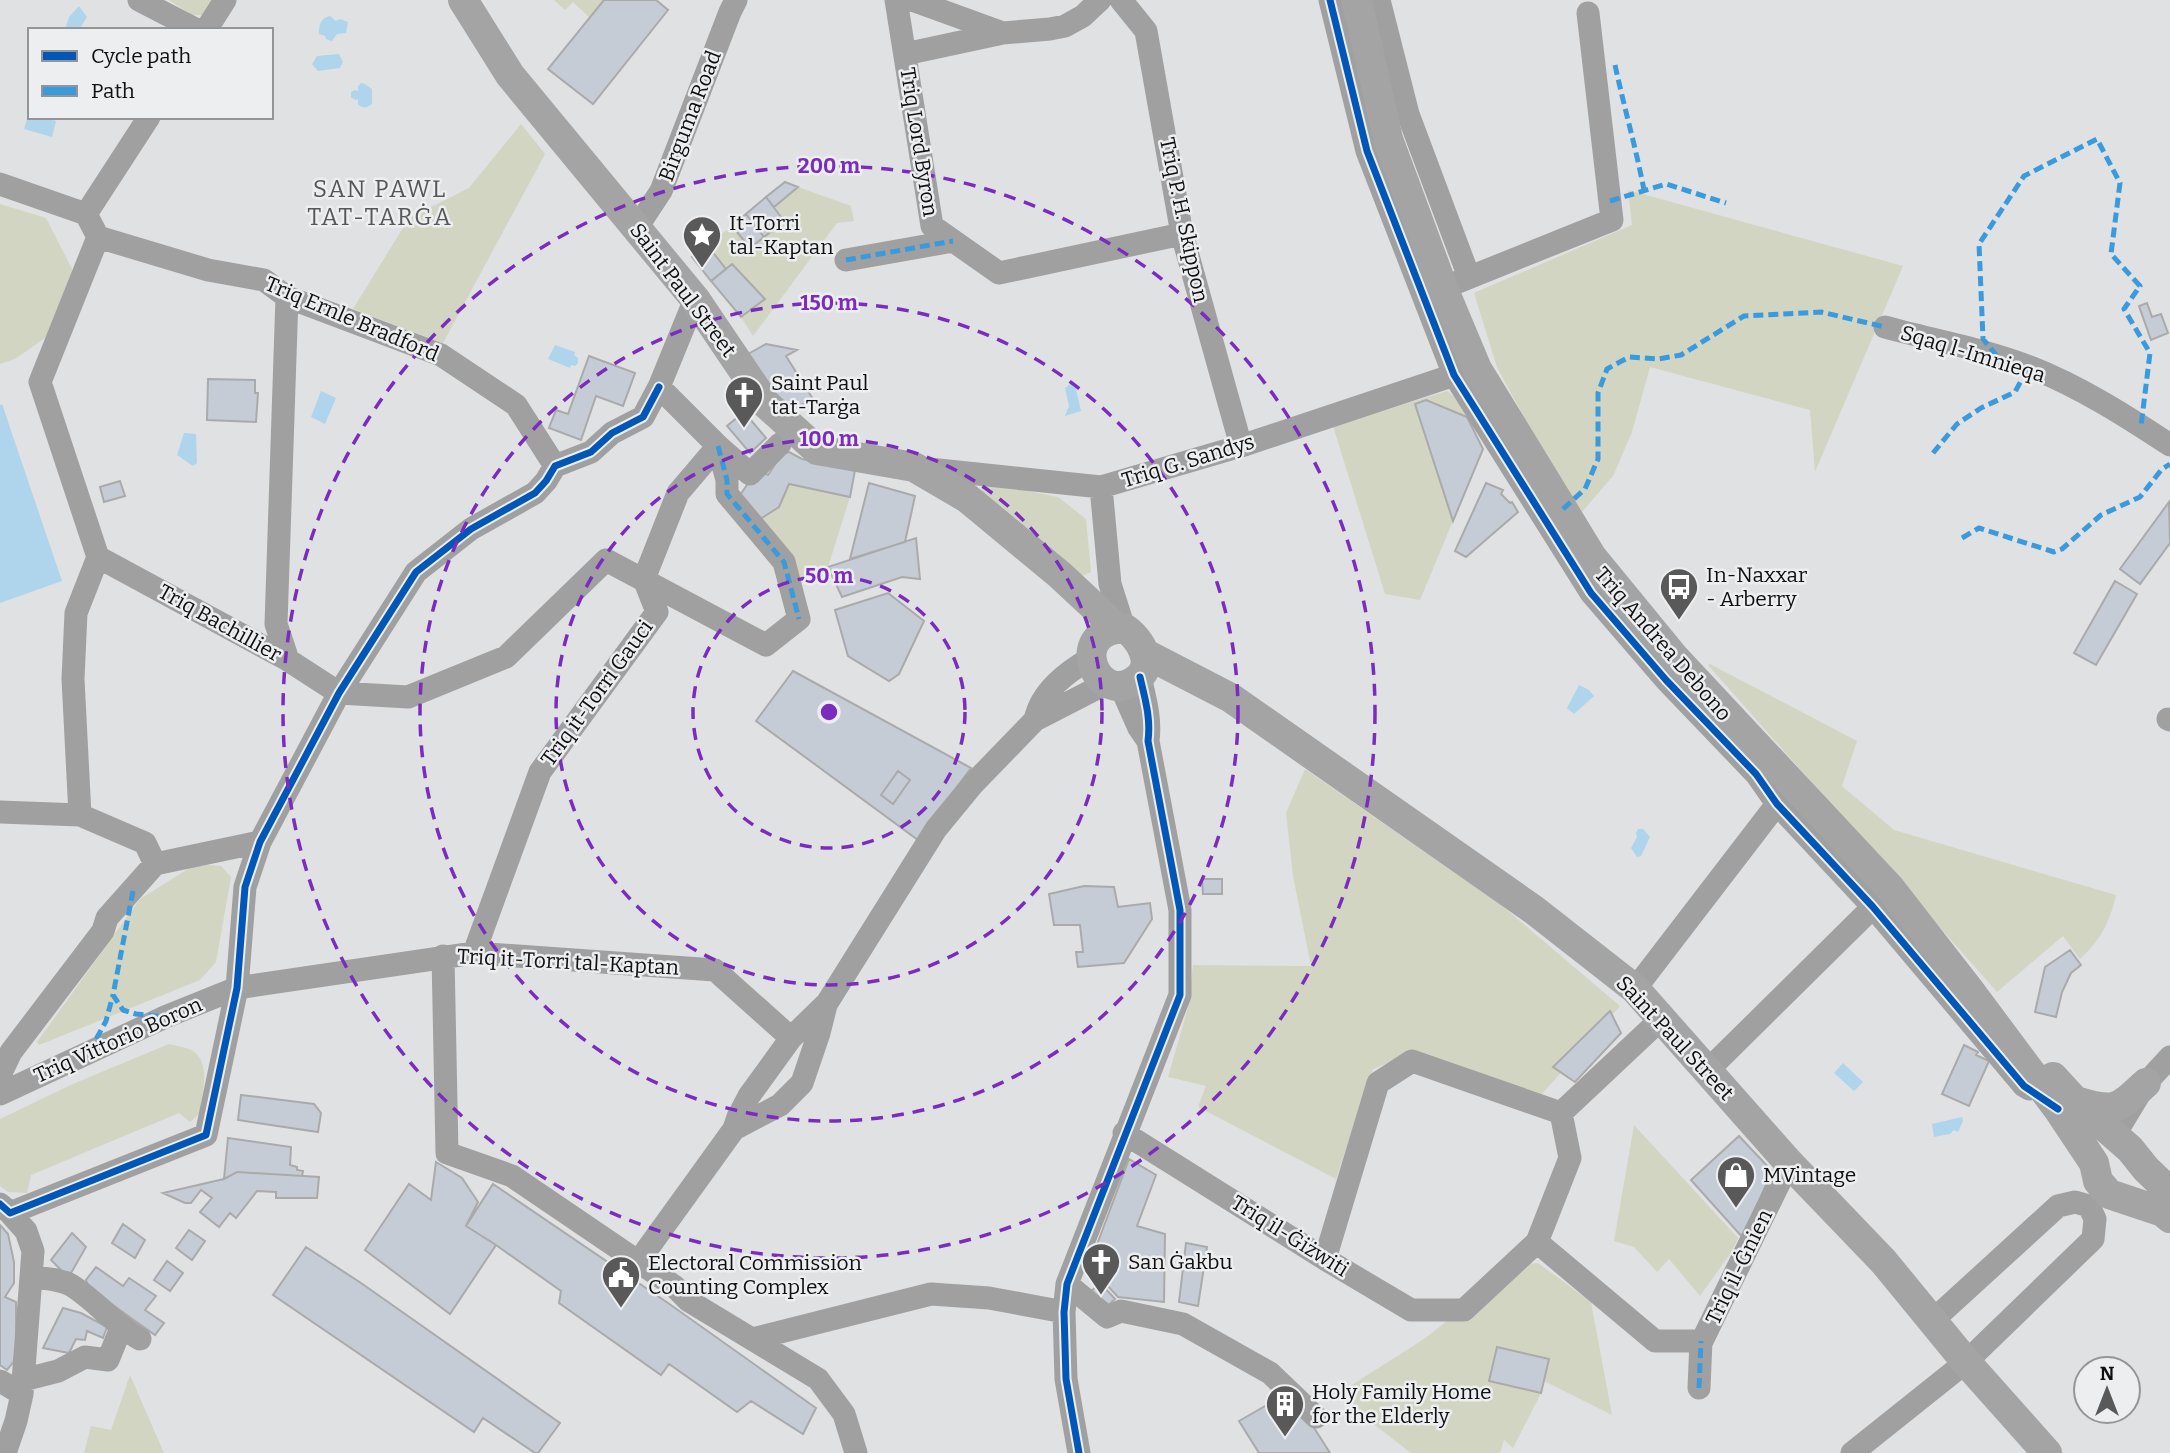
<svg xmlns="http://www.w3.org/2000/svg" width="2170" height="1453" font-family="Bitter,serif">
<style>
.green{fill:#d2d5c2}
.water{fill:#aed5ec}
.building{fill:#c6ccd5;stroke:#aaaaab;stroke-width:2}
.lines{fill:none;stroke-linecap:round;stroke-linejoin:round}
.minor{stroke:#a1a0a1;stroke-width:23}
.major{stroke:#a4a4a4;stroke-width:30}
.quiet{stroke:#3a9ade;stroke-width:5;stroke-dasharray:10 5;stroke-linecap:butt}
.cycleway-casing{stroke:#eceef0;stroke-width:11}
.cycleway{stroke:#0057b8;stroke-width:7}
.ring{fill:none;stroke:#7b2cbf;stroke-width:3.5;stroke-dasharray:12 9}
.labels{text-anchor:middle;stroke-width:5;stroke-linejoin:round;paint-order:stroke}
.street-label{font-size:21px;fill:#101011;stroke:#eceef0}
.poi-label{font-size:21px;fill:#101011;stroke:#eceef0;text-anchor:start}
.quarter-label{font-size:24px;letter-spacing:2px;fill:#565759;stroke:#eceef0}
.centre{fill:#7b2cbf;stroke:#eceef0;stroke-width:3.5}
.ring-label{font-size:21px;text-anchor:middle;font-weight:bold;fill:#7b2cbf;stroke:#eceef0;stroke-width:5;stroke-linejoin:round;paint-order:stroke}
</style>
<rect width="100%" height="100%" fill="#e0e1e2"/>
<!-- green -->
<path class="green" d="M 169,0 L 215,0 L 206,15 L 192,15 Z
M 554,0 L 604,0 L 590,18 L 573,2 L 565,10 Z
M 521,124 L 545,154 L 443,343 L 353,309 L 409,218 L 469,188 Z
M 798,187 L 851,206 L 854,221 L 837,223 L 753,336 L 741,317 L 764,298 L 733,264 L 726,269 L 707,245 L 732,226 L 750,248 L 784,221 L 774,207 Z
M 1628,190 L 1903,266 L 1815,472 L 1810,410 L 1650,367 L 1632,432 L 1613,476 L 1581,513 L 1540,447 L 1497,367 L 1474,293 L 1632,225 Z
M 0,204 L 46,218 L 73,271 L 48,336 L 15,359 L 0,364 Z
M 1447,391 C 1463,401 1475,432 1483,449 L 1420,600 L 1385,594 L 1333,426 Z
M 981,482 L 1058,497 L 1086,519 L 1091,572 L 1080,577 L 982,496 Z
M 789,484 L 850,497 L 828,567 L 797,582 L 757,521 L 779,507 Z
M 1710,664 L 1857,741 L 1842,786 L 1894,830 L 2116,895 C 2110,922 2100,941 2080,959 L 2063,936 L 1997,992 L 1708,665 Z
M 1305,769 L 1501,905 L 1620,1006 L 1541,1095 L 1410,1054 L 1373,1069 L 1336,1179 L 1198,1107 L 1206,1086 L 1168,1077 L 1188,1008 L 1193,965 L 1311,966 L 1293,876 L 1286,813 Z
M 196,864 L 221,866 L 231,877 L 216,962 L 200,980 L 39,1045 L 37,1042 L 140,899 Z
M 169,1044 C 176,1046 185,1047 191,1050 C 213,1062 201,1094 200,1113 L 190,1122 L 179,1113 L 31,1175 L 27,1193 L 8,1192 L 0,1186 L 0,1119 L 75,1083 Z
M 1634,1125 L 1738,1238 L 1732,1251 L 1700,1296 L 1669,1259 L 1657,1272 L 1634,1247 L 1614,1241 Z
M 1538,1263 L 1591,1302 L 1612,1415 L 1544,1381 L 1549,1359 L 1497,1347 L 1489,1381 L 1541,1393 L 1513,1448 L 1504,1440 L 1500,1453 L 1411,1453 L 1336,1395 L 1424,1339 L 1447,1321 L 1475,1316 L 1525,1264 Z
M 130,1375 L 164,1453 L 84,1453 L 91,1426 L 111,1430 Z"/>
<!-- water -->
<path class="water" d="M 79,6 L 87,17 L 79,30 L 65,30 L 69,17 Z
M 330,16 L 336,21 L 340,19 L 348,22 L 346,33 L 337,34 L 332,41 L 326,39 L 325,36 L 319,34 C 319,25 320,18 330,16 Z
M 339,54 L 343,62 L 340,68 L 318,71 L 312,64 L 317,56 Z
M 361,83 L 365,84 L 372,89 L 372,104 C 366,108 363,109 358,104 L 358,99 L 355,100 L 351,97 L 351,92 L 355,90 L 358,91 L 358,86 Z
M 29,113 L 30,117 L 43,117 L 56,121 L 52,137 L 24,129 Z
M 555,345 L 575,352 L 574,355 L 578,358 L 578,363 L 575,366 L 571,365 L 570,368 L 548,359 Z
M 1074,381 L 1081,411 L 1065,416 L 1069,406 L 1065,388 Z
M 321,391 L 336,398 L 325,424 L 311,417 Z
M 2,404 L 62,581 L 0,603 L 0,405 Z
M 184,433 L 196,434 L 197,463 L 193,466 L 177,455 Z
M 1579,685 L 1589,690 L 1594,696 L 1574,714 L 1567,708 Z
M 1638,829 L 1643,829 L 1650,837 L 1641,856 L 1637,857 L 1631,848 L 1637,837 L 1636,833 Z
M 1843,1063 L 1863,1082 L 1854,1091 L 1834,1073 Z
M 1962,1117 L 1963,1121 L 1958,1132 L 1954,1130 L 1950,1134 L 1934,1137 L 1932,1124 Z"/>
<!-- building -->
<path class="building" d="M 604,0 L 656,0 L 668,10 L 593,104 L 548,69 Z
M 785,182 L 798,187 L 774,207 L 766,197 Z
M 766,197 L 784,221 L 764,237 L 746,214 Z
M 746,214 L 764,237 L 750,248 L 732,226 Z
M 707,245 L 726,269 L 711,281 L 692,257 Z
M 732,264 L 765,299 L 741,317 L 711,281 Z
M 2147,303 L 2152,317 L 2161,314 L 2168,333 L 2151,340 L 2139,306 Z
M 766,344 L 797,350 L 786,356 L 813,399 L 784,414 L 748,354 Z
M 589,356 L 635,373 L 623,406 L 596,396 L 581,440 L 549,428 L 556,410 L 568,414 Z
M 208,379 L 255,380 L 255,393 L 258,393 L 256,422 L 207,420 Z
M 1426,400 L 1467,417 L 1483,449 L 1453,521 L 1415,404 Z
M 744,412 L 766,438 L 750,453 L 727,426 Z
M 789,452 L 802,459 L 855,470 L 850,497 L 789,484 L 779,507 L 757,521 L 740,495 L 758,469 L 768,475 L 782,454 Z
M 120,481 L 125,496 L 104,502 L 100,487 Z
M 869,483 L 915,496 L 905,542 L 850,559 Z
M 1486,483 L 1503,490 L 1501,494 L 1510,503 L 1512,502 L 1518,512 L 1466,557 L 1455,551 Z
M 2169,502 L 2170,543 L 2140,584 L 2120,569 Z
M 916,538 L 920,579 L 902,577 L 842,597 L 828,567 Z
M 2115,581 L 2137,594 L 2096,665 L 2074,653 Z
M 888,593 L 924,621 L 899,674 L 889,681 L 848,656 L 835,610 Z
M 793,671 L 971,768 L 918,840 L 756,721 Z
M 898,771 L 910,780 L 893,804 L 881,795 Z
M 1202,879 L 1222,879 L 1222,894 L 1203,894 Z
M 1084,886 L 1114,887 L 1118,907 L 1150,903 L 1152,919 L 1124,963 L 1078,967 L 1076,952 L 1083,952 L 1080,925 L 1054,925 L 1049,894 Z
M 2070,950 L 2081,965 L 2071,973 L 2062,992 L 2056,1017 L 2035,1012 L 2045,967 Z
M 1610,1011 L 1621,1033 L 1575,1082 L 1553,1067 Z
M 1964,1045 L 1978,1052 L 1976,1055 L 1989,1061 L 1969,1106 L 1942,1094 Z
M 241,1095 L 314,1104 L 321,1113 L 318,1132 L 238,1120 Z
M 1739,1136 L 1772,1171 L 1743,1238 L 1691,1180 Z
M 228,1138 L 291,1147 L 290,1165 L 297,1167 L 297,1170 L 303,1171 L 302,1176 L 237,1172 L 224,1179 Z
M 1129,1159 L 1156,1175 L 1137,1226 L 1165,1234 L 1164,1302 L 1118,1297 L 1089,1266 Z
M 436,1162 L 462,1178 L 478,1202 L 466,1226 L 496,1245 L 450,1314 L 365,1250 L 409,1184 L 431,1200 Z
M 237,1172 L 319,1177 L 317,1198 L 276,1198 L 276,1192 L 257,1191 L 236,1218 L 230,1213 L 219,1227 L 200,1212 L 212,1198 L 201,1190 L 191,1203 L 185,1203 L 163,1193 L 224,1179 Z
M 493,1184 L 668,1303 L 816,1408 L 803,1434 L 751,1401 L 737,1412 L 669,1364 L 661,1375 L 559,1303 L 561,1291 L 496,1245 L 466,1226 Z
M 123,1224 L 145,1240 L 135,1258 L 112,1243 Z
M 0,1225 L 8,1234 L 14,1262 L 14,1283 L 5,1297 L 16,1302 L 16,1359 L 7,1370 L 0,1365 Z
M 189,1230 L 205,1241 L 192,1260 L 176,1248 Z
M 72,1233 L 86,1247 L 71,1273 L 63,1272 L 51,1260 Z
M 1186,1243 L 1207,1247 L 1198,1306 L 1179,1302 Z
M 306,1247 L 361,1283 L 560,1423 L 538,1453 L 535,1453 L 483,1418 L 474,1432 L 273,1295 Z
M 167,1261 L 183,1273 L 170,1291 L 154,1280 Z
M 96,1267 L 123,1286 L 129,1278 L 156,1296 L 145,1310 L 164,1323 L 155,1335 L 89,1288 L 86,1280 Z
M 1100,1283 L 1115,1299 L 1103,1310 L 1088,1294 Z
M 63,1308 L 81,1313 L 107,1327 L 103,1338 L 87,1331 L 85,1340 L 76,1339 L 69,1353 L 43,1348 Z
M 1497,1347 L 1549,1359 L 1541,1393 L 1489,1381 Z
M 1288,1393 L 1311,1423 L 1330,1453 L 1259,1453 L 1239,1421 Z"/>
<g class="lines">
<!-- minor -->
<path class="minor" d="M 139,0 L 197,30
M 896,0 L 932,226 L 999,273 L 1182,234
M 912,0 L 1003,33 L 1050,29 L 1065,26 L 1083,16 L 1100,0
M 1121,0 L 1146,31 L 1182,234 L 1241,446
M 1330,0 L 1367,151 L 1454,375 L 1591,593 L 1666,680 L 1756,774 L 1777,804 L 1873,907 L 2024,1086 L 2029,1089
M 1379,0 L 1408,114 L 1469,277
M 206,30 L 225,0
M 905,54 L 1003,33
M 0,184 L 86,214 L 98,237 L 208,270 L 264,280 L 287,297 L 441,355 L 516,405 L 555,466
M 86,214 L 149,117
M 636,229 L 661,191 L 730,12 L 736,0
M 98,237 L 40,382 L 98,557 L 76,613 L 73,679 L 80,815 L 145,843 L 155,864
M 846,260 L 953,241
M 1443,288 L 1612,220 L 1588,13
M 287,297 L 276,624 L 288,660
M 695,299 L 659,387 L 718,446 L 750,474 L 780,444
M 1885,327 C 1932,340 1984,349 2030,367 C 2079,386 2126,416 2170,445
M 920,468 L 1101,487 L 1241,446 L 1454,375
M 1101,487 L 1110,584 L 1124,628
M 98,557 L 288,660 L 339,693 L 408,697 L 506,657 L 606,560 L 766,645 L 799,619 L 784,562 L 727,494 L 727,480 L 718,446
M 1120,685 L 1139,728 L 1148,741
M 2168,719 L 2170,720
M 1035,720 C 1041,691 1067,672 1091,658
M 0,812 L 80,815
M 474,953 L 540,772 L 657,612 L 644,579 L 678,493 L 718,446
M 443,956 L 447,1153 L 512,1176 L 674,1286 L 689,1301 L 818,1379 L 844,1414 L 856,1453
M 1635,989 L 1777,804
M 1707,1071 L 1873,907
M 0,1075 L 11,1052 L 103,931 L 107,918 L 155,864 L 260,842
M 0,1094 L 165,1017 L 237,988 L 474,953 L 715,970 L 791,1038
M 1561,1113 L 1661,1019
M 734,1129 L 780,1105 L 802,1083 L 819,1033 L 826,1005
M 1124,1133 L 1325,1259 L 1411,1310 L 1464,1310 L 1537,1242 L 1570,1158 L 1561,1113
M 2114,1136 L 2146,1083 L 2170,1057
M 0,1204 L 10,1213 L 206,1135 L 237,988 L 245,887 L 260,842 L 339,693 L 416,572 L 471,529 L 535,493 L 546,481 L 555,466 L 591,452 L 612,433 L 643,417 L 659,387
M 1537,1242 L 1655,1341 L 1702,1341 L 1789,1163
M 1325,1259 L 1378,1083 L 1412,1061 L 1561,1113
M 638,1262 L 734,1129 L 738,1117 L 749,1096 L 791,1038 L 827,1003 L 936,829 L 973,784 L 1035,720 L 1107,683
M 31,1277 C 44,1278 63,1279 74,1287 C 98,1303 114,1324 140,1339
M 1067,1284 L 1107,1317 L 1121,1311 L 1183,1324 L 1270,1373 L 1316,1417
M 753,1339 L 931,1294 L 989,1298 L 1064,1312
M 23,1380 L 58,1371 L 85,1357 L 108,1360 L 121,1328
M 0,1381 L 22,1394
M 1699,1388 L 1701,1341
M 5,1453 L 16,1421 L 22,1394 L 33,1251 L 26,1231 L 10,1213
M 1079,1453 L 1066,1379 L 1064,1312 L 1067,1284 L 1180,995 L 1180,910 L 1148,741 C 1151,718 1145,699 1140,677
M 1852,1453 L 1966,1362 L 2093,1239 L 2095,1219 L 2089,1206 L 2075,1202 L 2058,1206 L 1932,1321"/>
<!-- major -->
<path class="major" d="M 463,0 L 510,75 L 695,299 L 766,404 L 817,450 L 914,467 L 967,498 L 1060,575 L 1118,629
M 1357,0 L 1388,139 L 1443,288 L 1477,369 L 1592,557 L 1674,657 L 1890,888 L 1970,991 L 2058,1109 L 2094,1163 L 2098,1181 L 2109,1194 L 2163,1212 L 2170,1218
M 1124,628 C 1139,637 1156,664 1138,678 C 1098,711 1064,631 1124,628 Z
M 1144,653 L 1231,698 L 1534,910 L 1635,989 L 1789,1163 L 1884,1262 L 1966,1362 L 2047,1453
M 2053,1077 L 2075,1101 L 2130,1149 L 2146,1169 L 2170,1192
M 2076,1101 C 2115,1113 2117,1110 2146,1083"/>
<!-- quiet -->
<path class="quiet" d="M 1615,65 C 1624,107 1636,148 1644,190
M 1610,201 L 1666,184 L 1726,203
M 846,260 L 953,241
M 1997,356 L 1983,339 L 1979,244 L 2024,176 L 2097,139 L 2120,183 L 2111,254 L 2140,286 L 2124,309 L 2150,353 L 2141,426
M 718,446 L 727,480 L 727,494 L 784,562 L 799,619
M 1933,453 L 1957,424 L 1981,408 L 2015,392 L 2029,366
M 1563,509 L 1585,489 L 1598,459 L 1598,393 L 1607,369 L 1629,357 L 1658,359 L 1681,355 L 1744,316 L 1821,312 L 1885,327
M 1962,538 L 1979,528 L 2054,552 L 2062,549 L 2101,515 L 2140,497 L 2162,469 L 2170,464
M 133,891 L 113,995 L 123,1010 L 136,1014 L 165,1017
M 89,1052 L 106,1021 L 113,995
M 1699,1388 L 1701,1341"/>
<!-- cycleway casing -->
<g class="cycleway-casing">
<path id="cycleway" d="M 1330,0 L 1367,151 L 1454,375 L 1591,593 L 1666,680 L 1756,774 L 1777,804 L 1873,907 L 2024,1086 L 2058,1109
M 0,1204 L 10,1213 L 206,1135 L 237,988 L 245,887 L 260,842 L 339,693 L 416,572 L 471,529 L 535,493 L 546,481 L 555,466 L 591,452 L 612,433 L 643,417 L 659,387
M 1079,1453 L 1066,1379 L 1064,1312 L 1067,1284 L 1180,995 L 1180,910 L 1148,741 C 1151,718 1145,699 1140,677"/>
</g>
<!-- cycleway -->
<use href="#cycleway" class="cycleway"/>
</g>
<!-- distance rings -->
<g class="ring">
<circle cx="829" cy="712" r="136"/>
<circle cx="829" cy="712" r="273"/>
<circle cx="829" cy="712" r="409"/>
<circle cx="829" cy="712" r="546"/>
</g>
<!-- icons -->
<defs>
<g id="sight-pin" transform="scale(2.0125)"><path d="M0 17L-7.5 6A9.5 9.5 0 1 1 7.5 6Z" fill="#59595a" stroke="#eceef0"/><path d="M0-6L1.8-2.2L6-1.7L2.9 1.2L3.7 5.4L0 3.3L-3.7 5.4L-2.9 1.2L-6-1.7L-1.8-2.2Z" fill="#fff"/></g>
<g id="church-pin" transform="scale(2.0125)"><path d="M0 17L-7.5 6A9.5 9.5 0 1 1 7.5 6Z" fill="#59595a" stroke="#eceef0"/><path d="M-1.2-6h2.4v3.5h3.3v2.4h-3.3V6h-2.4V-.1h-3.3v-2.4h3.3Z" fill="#fff"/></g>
<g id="bus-pin" transform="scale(2.0125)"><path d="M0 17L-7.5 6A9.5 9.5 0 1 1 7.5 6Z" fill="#59595a" stroke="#eceef0"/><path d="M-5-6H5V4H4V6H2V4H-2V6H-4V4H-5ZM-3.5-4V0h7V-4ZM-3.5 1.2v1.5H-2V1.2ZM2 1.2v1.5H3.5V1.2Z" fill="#fff"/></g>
<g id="shop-pin" transform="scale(2.0125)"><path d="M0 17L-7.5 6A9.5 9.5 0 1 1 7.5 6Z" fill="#59595a" stroke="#eceef0"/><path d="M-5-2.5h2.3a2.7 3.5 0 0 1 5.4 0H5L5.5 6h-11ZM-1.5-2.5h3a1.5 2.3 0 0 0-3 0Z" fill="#fff"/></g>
<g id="civic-pin" transform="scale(2.0125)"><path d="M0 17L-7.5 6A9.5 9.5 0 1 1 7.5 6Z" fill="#59595a" stroke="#eceef0"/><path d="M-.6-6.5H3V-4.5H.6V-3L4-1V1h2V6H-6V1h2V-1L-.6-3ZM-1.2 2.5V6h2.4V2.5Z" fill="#fff"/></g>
<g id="building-pin" transform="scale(2.0125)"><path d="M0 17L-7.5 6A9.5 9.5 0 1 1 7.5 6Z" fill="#59595a" stroke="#eceef0"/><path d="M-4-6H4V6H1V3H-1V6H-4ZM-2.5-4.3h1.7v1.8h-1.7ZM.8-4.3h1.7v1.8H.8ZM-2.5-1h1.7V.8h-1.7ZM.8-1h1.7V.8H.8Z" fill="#fff"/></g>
</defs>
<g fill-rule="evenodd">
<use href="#sight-pin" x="702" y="235"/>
<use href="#church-pin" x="744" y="395"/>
<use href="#bus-pin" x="1679" y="587"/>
<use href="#shop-pin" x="1736" y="1175"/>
<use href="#church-pin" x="1101" y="1262"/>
<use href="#civic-pin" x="621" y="1275"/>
<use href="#building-pin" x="1285" y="1404"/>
</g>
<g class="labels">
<!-- street labels -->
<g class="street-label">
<text transform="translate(690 116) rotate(-69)" y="7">Birguma Road</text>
<text transform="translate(919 142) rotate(81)" y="7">Triq Lord Byron</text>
<text transform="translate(1184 220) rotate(78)" y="7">Triq P. H. Skippon</text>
<text transform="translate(683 290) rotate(53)" y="7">Saint Paul Street</text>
<text transform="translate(352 319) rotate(23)" y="7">Triq Ernle Bradford</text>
<text transform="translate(1973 354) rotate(17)" y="7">Sqaq l-Imnieqa</text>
<text transform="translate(1188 461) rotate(-17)" y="7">Triq G. Sandys</text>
<text transform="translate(220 623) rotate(29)" y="7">Triq Bachillier</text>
<text transform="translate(1663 644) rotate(49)" y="7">Triq Andrea Debono</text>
<text transform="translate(597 693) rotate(-54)" y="7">Triq it-Torri Gauci</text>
<text transform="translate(568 962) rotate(3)" y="7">Triq it-Torri tal-Kaptan</text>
<text transform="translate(1675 1038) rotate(47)" y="7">Saint Paul Street</text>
<text transform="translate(118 1040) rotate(-24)" y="7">Triq Vittorio Boron</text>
<text transform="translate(1290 1236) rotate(32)" y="7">Triq il-Ġiżwiti</text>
<text transform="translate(1739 1267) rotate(-64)" y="7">Triq il-Ġnien</text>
</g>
<!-- poi labels -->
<g class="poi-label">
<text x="729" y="230">It-Torri<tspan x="729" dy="24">tal-Kaptan</tspan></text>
<text x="771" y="390">Saint Paul<tspan x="771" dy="24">tat-Tarġa</tspan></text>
<text x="1706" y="582">In-Naxxar<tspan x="1706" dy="24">- Arberry</tspan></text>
<text x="1763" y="1182">MVintage</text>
<text x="1128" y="1269">San Ġakbu</text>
<text x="648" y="1270">Electoral Commission<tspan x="648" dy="24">Counting Complex</tspan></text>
<text x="1312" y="1399">Holy Family Home<tspan x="1312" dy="24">for the Elderly</tspan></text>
</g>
<!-- quarter labels -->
<g class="quarter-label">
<text x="380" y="197">SAN PAWL<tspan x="380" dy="28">TAT-TARĠA</tspan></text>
</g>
</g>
<circle cx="829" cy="712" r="10" class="centre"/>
<g class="ring-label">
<text x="829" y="173">200 m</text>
<text x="829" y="310">150 m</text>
<text x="829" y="446">100 m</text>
<text x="829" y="583">50 m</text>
</g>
<!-- legend -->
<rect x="28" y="28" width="245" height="91" fill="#eceef0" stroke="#949597" stroke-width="2"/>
<rect x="42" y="51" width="35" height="10" fill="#0057b8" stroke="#949597" stroke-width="2"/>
<text x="91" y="63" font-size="21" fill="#101011">Cycle path</text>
<rect x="42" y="86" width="35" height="10" fill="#3a9ade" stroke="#949597" stroke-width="2"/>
<text x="91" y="98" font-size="21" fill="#101011">Path</text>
<!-- north arrow -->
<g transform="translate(2107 1390)"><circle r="33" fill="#eceef0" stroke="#949597" stroke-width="2"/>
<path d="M0-5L12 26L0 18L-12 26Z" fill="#59595a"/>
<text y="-10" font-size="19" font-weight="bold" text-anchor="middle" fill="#101011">N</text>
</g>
</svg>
